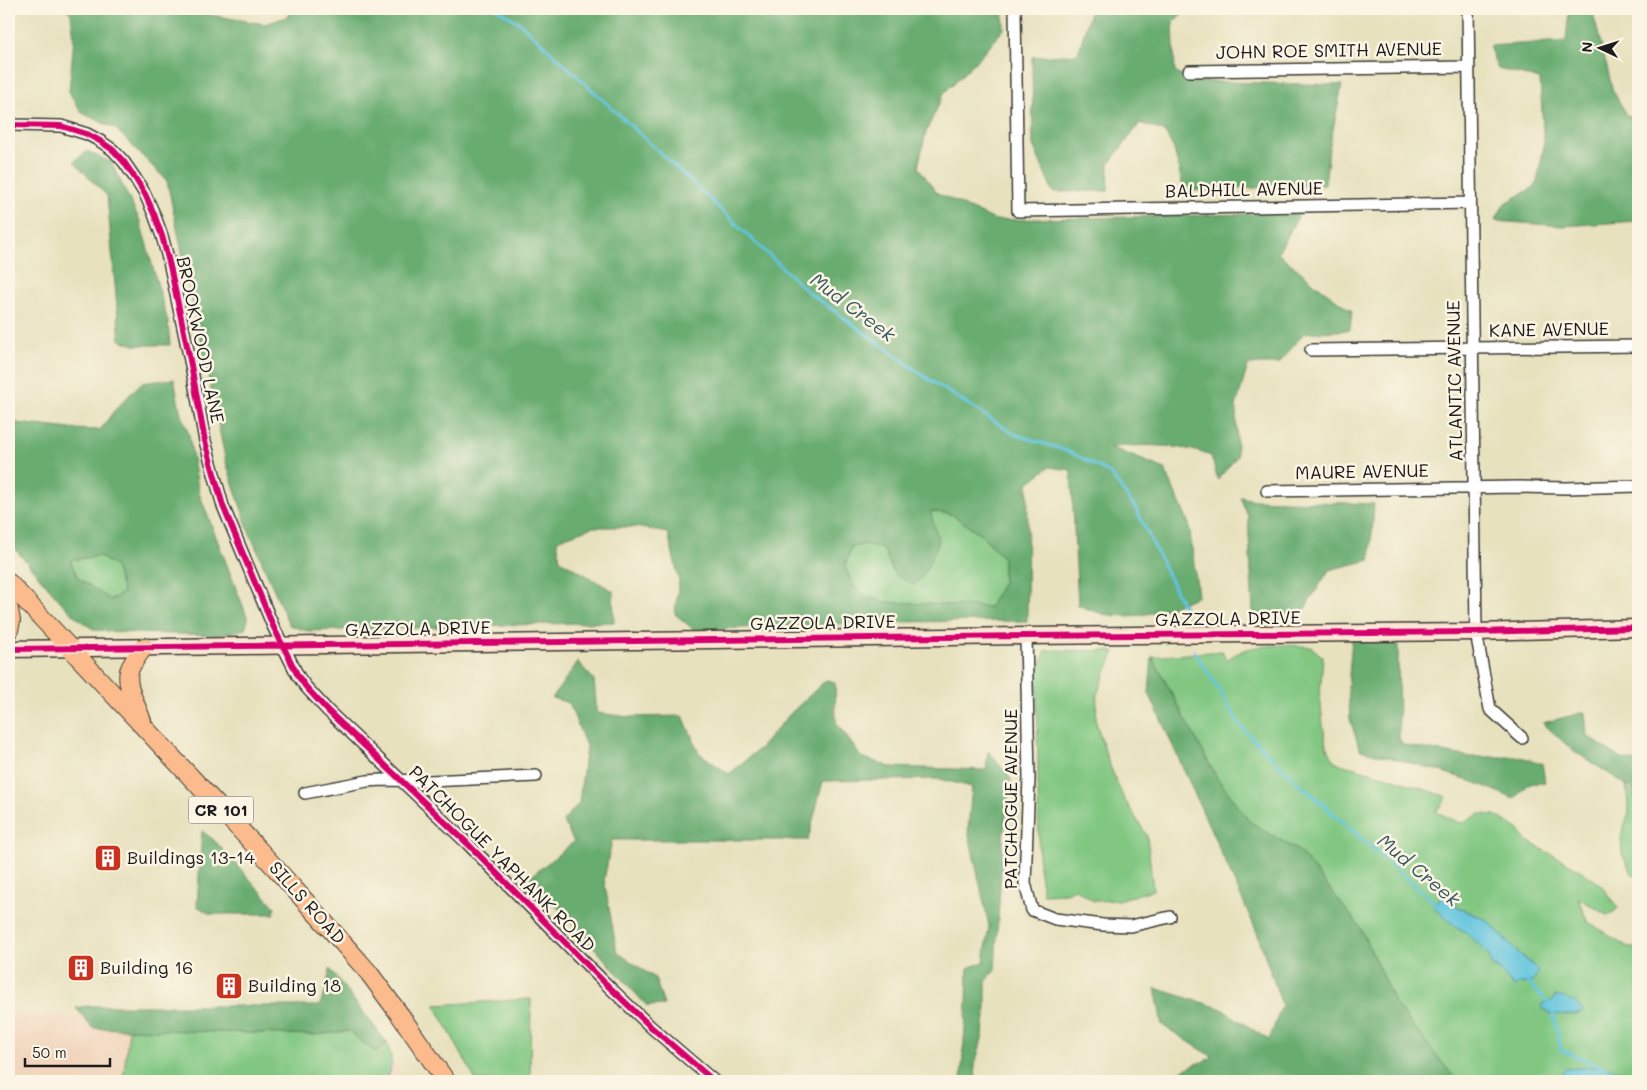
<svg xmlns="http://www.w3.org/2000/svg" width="1647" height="1090" font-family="Mali,sans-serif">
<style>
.built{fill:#f1d5bd}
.green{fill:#81c782;stroke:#4e724f;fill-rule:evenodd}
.forest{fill:#68ac70;stroke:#426446;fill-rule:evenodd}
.water{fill:#61c4df;stroke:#3e707e}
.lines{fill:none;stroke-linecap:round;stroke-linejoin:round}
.stream{stroke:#61c4df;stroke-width:3}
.street-casing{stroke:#3a3a34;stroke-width:14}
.secondary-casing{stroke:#3a3a34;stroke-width:19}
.primary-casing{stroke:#3a3a34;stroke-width:20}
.street{stroke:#fff;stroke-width:11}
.secondary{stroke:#fde4d1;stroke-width:16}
.primary{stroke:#fbbb8c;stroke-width:18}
.cycleway-casing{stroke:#fcf5e5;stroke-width:9}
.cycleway{stroke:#d6006c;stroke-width:6}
.labels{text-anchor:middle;stroke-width:5;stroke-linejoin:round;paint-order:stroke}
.shield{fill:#fcf5e5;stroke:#5f5d58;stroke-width:1}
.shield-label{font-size:16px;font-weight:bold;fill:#1c1c1c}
.street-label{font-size:18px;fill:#1c1c1c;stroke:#fcf5e5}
.poi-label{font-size:18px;fill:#1c1c1c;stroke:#fcf5e5;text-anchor:start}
.water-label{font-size:19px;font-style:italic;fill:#345760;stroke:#fcf5e5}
</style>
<rect width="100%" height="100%" fill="#fcf5e5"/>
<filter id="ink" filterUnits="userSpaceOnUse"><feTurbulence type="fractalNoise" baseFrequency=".02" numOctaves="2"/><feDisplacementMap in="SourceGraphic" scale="10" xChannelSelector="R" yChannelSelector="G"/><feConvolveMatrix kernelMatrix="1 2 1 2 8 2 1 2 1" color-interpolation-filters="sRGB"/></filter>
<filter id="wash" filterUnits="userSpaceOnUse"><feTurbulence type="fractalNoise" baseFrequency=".0096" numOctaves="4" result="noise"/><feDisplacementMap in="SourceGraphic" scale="20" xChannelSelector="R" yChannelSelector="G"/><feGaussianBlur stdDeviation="1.12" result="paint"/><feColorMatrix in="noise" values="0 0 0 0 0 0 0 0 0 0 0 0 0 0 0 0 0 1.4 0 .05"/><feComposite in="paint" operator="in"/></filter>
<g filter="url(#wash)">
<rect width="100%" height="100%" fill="#e7e1be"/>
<!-- built -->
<path class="built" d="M 9,1016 L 362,1016 L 407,1081 L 9,1081 Z"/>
<!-- green -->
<path class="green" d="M 929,511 L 951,514 L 981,534 L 1003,558 L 1003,582 L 990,607 L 885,602 L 865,596 L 854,587 L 845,567 L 851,547 L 867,544 L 884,550 L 894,574 Z
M 99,556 L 115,566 L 123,593 L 110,600 L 78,578 L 70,560 Z
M 1288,645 L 1311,647 L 1323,657 L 1320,694 L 1323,726 L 1327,748 L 1336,763 L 1388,777 L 1447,797 L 1436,812 L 1461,823 L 1480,814 L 1495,815 L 1518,829 L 1527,841 L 1577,868 L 1600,884 L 1618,908 L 1609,916 L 1578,898 L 1587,921 L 1628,948 L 1638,948 L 1638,1081 L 1633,1081 L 1632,1079 L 1593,1067 L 1583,1068 L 1562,1080 L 1566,1081 L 1457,1081 L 1395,1004 L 1360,927 L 1300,852 L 1250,822 L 1217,778 L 1152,657 L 1222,651 L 1227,660 C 1245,645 1266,646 1288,645 ZM 1449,895 L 1459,908 L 1487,920 L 1515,950 L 1533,965 L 1514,987 L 1499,969 L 1492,966 L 1488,954 L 1467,933 L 1455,926 L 1433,907 Z
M 1046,650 L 1115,651 L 1097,694 L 1096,722 L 1108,761 L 1123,797 L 1147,836 L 1153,890 L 1118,900 L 1094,901 L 1076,889 L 1065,893 L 1043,894 L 1039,867 L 1037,674 Z
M 1626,785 L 1638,800 L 1638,877 L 1633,875 L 1622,854 L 1621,836 L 1629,812 Z
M 531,999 L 530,1081 L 476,1081 L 435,1005 Z
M 129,1029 L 314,1035 L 349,1031 L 375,1052 L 387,1043 C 393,1062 394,1063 385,1081 L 123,1081 Z"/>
<!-- forest -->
<path class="forest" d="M 66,9 L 174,9 L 265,24 L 289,16 L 293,9 L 1003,9 L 1004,29 L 979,58 L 944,93 L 926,132 L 918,167 L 937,193 L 995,220 L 1300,213 L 1278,253 L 1319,287 L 1352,311 L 1350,330 L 1304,333 L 1279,364 L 1262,364 L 1248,365 L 1236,406 L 1237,456 L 1218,480 L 1211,456 C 1179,443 1143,445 1110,447 L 1165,469 L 1189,524 L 1198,596 C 1163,611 1142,620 1104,614 C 1095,612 1086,608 1078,605 L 1071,470 L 1049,467 L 1028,483 L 1027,621 L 880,622 L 694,630 L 675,614 L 679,580 L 668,533 L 636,527 L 593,527 L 557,540 L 560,560 L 613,591 L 614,622 L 307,631 L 289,625 L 248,529 L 226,462 L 167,181 L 116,129 L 82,113 L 69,92 L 74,38 L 71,14 ZM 930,511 L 951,514 L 981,534 L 1003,558 L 1003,582 L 990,607 L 885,602 L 866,596 L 854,587 L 845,567 L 851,547 L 867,544 L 884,550 L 894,574 L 914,585 L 924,574 L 939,542 Z
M 1091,9 L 1187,9 L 1173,22 L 1175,72 L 1189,81 L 1342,85 L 1329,149 L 1325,185 L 1184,191 L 1174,149 L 1164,131 L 1140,123 L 1109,164 L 1108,191 L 1053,192 L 1033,145 L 1032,57 L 1078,54 Z
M 1568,9 L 1592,9 L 1613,91 L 1627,115 L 1638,118 L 1638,221 L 1563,226 L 1495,221 L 1504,204 L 1536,186 L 1544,146 L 1540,79 L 1498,69 L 1489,46 L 1566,41 L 1569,11 Z
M 87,151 L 111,162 L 140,221 L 168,322 L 170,345 L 134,345 L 120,340 L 107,196 L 74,162 Z
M 174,379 L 180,410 L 189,435 L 199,493 L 248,619 L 245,629 L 219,635 L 135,633 L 95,630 L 85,624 L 68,610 L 9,542 L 9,422 L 71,429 L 100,430 L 114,411 L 141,383 ZM 99,556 L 115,566 L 123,592 L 111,600 L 78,578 L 70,560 Z
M 1240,497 L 1255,500 L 1374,504 L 1370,560 L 1329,570 L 1299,618 L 1253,613 L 1248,516 Z
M 1352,638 L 1398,644 L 1399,738 L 1403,745 L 1471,757 L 1520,757 L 1542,763 L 1545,782 L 1529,784 L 1514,799 C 1466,776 1412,763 1360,750 L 1350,719 L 1348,687 Z
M 1152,657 L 1217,778 L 1250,822 L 1300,852 L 1360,927 L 1395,1004 L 1457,1081 L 1152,1081 L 1160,1080 L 1213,1057 L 1162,1025 L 1155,988 L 1220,1008 L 1269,1040 L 1282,1005 L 1256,930 L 1149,693 Z
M 578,662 L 594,680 L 597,713 L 629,717 L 683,716 L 699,753 L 729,774 L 760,748 L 791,713 L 826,680 L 835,682 L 836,722 L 861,757 L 890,767 L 986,770 L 988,751 L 1011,779 L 1003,838 L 995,969 L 986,982 L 986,1007 L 983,1035 L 975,1065 L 976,1081 L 961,1081 L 967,1002 L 968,968 L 984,962 L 989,926 L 968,830 L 972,787 L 939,779 L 823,781 L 808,840 L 612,840 L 604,880 L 617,952 L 655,978 L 664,1005 L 647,1006 L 530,877 L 574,842 L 563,821 L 579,803 L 586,746 L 569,703 L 552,698 Z
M 1585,712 L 1587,736 L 1622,759 L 1638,762 L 1638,798 L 1631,788 L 1571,749 L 1543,723 Z
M 202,831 L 214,840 L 275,907 L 274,914 L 210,914 L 197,906 Z
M 330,969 L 387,1043 L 375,1052 L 349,1031 L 314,1035 L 93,1028 L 76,1008 L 87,1006 L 319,1006 L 325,993 Z"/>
<!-- water -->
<path class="water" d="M 1443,894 L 1449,895 L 1459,908 L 1487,920 L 1515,950 L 1533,965 L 1538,972 L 1533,982 L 1519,984 L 1514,987 L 1499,969 L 1492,966 L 1488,954 L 1467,933 L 1455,926 L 1433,907 Z
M 1555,996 C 1567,998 1576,1001 1583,1011 L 1576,1015 L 1550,1014 L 1544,1010 L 1542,1005 L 1553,1000 Z
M 1593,1067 C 1607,1068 1626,1067 1633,1081 L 1566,1081 L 1562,1080 L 1560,1075 L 1565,1069 Z"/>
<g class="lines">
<!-- stream -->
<path class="stream" d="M 497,9 L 520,23 L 698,188 L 808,292 L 924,376 L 1014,434 L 1070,452 L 1110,473 L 1136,509 L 1185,610
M 1194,651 L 1221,693 L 1240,726 L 1294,779 L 1437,905
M 1525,980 L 1549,1004
M 1553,1012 L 1561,1050 L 1606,1069
M 1630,1079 L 1638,1079"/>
</g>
</g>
<g filter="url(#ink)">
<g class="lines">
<!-- street casing -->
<g class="street-casing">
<path id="street" d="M 1015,9 L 1018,211 L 1470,203
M 1468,9 L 1476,632 L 1490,709 L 1522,738
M 1189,71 L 1469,67
M 9,125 L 61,126 L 87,134 L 100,141 L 113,150 L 124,162 L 135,178 L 145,194 L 154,214 L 162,236 L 170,266 L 191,365 L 205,441 L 223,506 L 273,626 L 298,676 L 306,687 L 328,711 L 468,844 L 604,982 L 651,1027 L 714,1081
M 1311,350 L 1638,346
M 1267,491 L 1519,487 L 1566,488 L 1638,486
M 1026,636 L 1029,778 L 1025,883 L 1032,910 L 1055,919 L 1103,925 L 1131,926 L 1170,917
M 305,793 L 367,781 L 382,780 L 429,781 L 536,776"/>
</g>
<!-- secondary casing -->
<g class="secondary-casing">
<path id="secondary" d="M 9,649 L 1026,636 L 1476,632 L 1638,628"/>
</g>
<!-- primary casing -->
<g class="primary-casing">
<path id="primary" d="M 9,583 L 260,851 L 341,941 L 369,973 L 400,1015 L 446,1081
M 9,609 L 11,621 L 9,630
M 142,721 C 137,706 125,686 129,671 C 132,662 139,654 144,647"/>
</g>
<!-- street -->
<use href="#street" class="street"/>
<!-- secondary -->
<use href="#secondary" class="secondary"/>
<!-- primary -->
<use href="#primary" class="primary"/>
<!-- cycleway casing -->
<g class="cycleway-casing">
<path id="cycleway" d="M 9,125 L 61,126 L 87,134 L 100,141 L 113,150 L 124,162 L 135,178 L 145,194 L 154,214 L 162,236 L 170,266 L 191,365 L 205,441 L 223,506 L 273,626 L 298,676 L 306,687 L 328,711 L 468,844 L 604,982 L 651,1027 L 714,1081
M 9,649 L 1026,636 L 1476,632 L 1638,628"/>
</g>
<!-- cycleway -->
<use href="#cycleway" class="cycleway"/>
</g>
</g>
<!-- icons -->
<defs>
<g id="building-square" transform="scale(1.4375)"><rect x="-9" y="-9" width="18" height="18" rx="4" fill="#c8321e" stroke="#fcf5e5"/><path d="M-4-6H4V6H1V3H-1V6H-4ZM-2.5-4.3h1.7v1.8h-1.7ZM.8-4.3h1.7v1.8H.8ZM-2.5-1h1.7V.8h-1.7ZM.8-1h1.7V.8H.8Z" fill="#fff"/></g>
</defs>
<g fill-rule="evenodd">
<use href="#building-square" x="108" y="858"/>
<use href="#building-square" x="81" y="968"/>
<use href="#building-square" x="229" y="986"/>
</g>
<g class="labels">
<!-- shield labels -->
<rect class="shield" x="188.5" y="796.5" width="65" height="27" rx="4"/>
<g class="shield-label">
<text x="221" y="816">CR 101</text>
</g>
<!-- street labels -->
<g class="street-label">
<text transform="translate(1329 51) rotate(-1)" y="6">JOHN ROE SMITH AVENUE</text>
<text transform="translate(1244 190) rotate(-1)" y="6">BALDHILL AVENUE</text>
<text transform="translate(1549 330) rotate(-1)" y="6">KANE AVENUE</text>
<text transform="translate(200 340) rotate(78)" y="6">BROOKWOOD LANE</text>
<text transform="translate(1455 381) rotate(-91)" y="6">ATLANTIC AVENUE</text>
<text transform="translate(1362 472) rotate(-1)" y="6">MAURE AVENUE</text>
<text transform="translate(1228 619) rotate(-1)" y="6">GAZZOLA DRIVE</text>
<text transform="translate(823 623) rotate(-1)" y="6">GAZZOLA DRIVE</text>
<text transform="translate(418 629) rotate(-1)" y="6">GAZZOLA DRIVE</text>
<text transform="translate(1011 799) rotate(-90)" y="6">PATCHOGUE AVENUE</text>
<text transform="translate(502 859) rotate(45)" y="6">PATCHOGUE YAPHANK ROAD</text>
<text transform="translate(307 903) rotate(48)" y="6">SILLS ROAD</text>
</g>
<!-- poi labels -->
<g class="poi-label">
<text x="127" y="864">Buildings 13-14</text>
<text x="100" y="974">Building 16</text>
<text x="248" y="992">Building 18</text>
</g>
<!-- water labels -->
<g class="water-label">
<text transform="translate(853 307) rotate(37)" y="7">Mud Creek</text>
<text transform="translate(1419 870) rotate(40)" y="7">Mud Creek</text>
</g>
</g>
<!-- margin -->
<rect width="1647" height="1090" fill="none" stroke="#fcf5e5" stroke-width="30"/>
<!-- north arrow -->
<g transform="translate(1600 48) rotate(274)" stroke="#fcf5e5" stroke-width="4" paint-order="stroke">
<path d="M0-4L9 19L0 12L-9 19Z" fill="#1c1c1c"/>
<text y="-8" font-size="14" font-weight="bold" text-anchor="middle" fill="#1c1c1c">N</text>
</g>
<!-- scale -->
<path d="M25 1058v8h85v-8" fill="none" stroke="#1c1c1c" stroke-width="2.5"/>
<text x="32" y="1058" font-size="15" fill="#1c1c1c" stroke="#fcf5e5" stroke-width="4" paint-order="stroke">50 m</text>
</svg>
